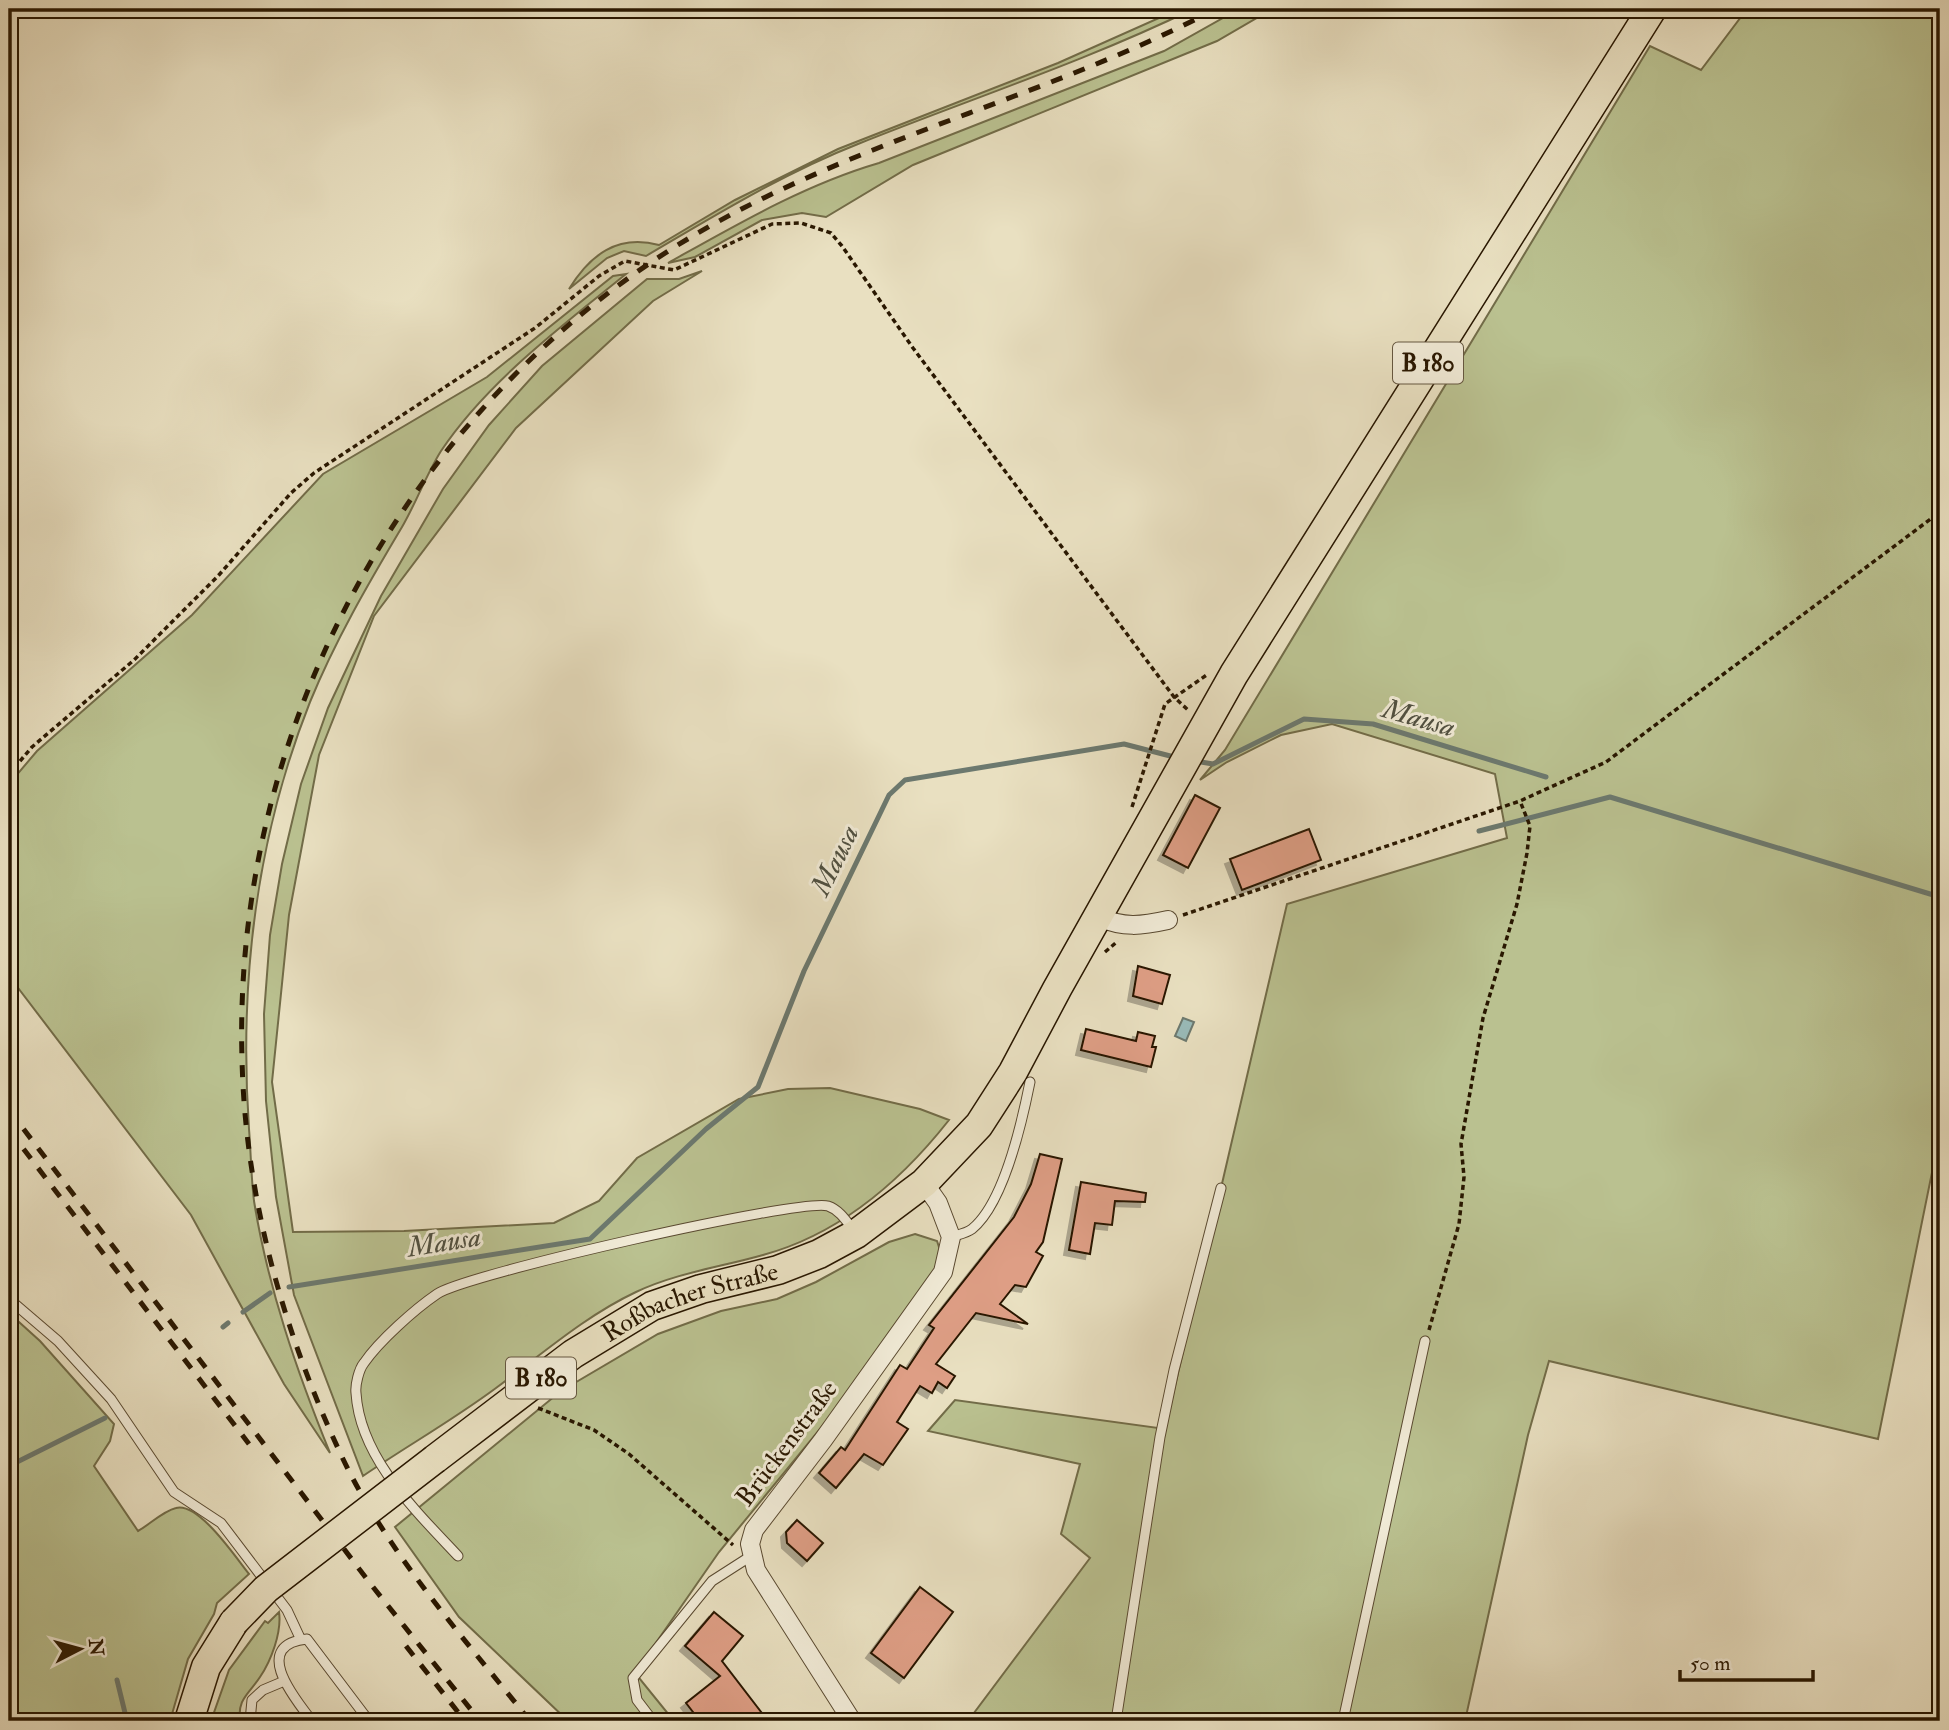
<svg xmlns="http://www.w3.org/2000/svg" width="1949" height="1730" font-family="'IM FELL Double Pica',serif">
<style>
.green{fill:#bac190;stroke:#726c48;stroke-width:2}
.water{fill:#99bbb9;stroke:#6c796f;stroke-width:2}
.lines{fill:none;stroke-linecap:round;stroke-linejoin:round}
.stream{stroke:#6c796f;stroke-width:5}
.building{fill:#de9e85;stroke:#291700;stroke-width:2;filter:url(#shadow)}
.lane-casing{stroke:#594930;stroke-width:11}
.street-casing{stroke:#594930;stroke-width:20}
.primary-casing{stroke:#291700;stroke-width:31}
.path{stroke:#291700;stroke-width:3.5;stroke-dasharray:5 3.5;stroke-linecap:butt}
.lane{stroke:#f1ebd7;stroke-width:9}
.street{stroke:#f1ebd7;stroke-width:18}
.primary{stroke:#e9e0c1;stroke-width:28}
.rail{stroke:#291700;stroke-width:5;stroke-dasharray:12 12;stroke-linecap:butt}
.primary-bridge-casing{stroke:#291700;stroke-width:31;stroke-linecap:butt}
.primary-bridge{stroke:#e9e0c1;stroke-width:28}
.labels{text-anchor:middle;stroke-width:6;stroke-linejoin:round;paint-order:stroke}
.shield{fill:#f1ebd7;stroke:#655740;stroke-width:2}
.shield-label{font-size:24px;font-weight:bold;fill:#291700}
.street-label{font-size:26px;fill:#291700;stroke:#f1ebd7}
.water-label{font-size:28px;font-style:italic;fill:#505041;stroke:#f1ebd7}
</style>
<defs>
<filter id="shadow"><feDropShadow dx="-5" dy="5" stdDeviation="0" flood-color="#0004"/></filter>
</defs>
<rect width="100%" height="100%" fill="#e9e0c1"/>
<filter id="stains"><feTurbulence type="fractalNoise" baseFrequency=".00286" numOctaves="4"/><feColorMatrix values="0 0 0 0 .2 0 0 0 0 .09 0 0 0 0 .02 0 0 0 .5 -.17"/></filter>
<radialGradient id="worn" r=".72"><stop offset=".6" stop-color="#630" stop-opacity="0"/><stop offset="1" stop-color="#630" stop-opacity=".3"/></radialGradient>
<!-- green -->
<path class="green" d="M 1179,9 L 1193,9 C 1084,62 970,99 858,144 C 784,173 714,216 646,256 L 624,251 L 607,258 L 569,289 C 590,255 617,234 659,245 L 735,200 L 838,149 L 1058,63 Z
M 1239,9 L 1272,9 L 1217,41 L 913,165 L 826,217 L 802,213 L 762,220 L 695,257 L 668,263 C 736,225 804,185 879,163 L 1164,51 Z
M 1747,9 L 1940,9 L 1940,1133 L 1878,1439 L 1549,1361 L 1528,1435 L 1465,1721 L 968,1721 L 1090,1558 L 1061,1534 L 1080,1464 L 928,1431 L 955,1400 L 1165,1429 L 1287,904 L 1507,838 L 1495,774 L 1332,724 L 1281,735 L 1227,762 L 1200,780 L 1225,750 L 1650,46 L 1701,70 Z
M 702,271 L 653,301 L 516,428 L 374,616 L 319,755 L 289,915 L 272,1082 L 293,1232 L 404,1231 L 554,1223 L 599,1201 L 637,1158 L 739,1099 L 788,1089 L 830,1088 L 920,1109 L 949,1120 C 901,1181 840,1234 763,1255 C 721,1267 676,1273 636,1292 C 585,1316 541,1355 496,1388 C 453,1420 407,1446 363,1476 L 294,1295 L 276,1197 L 266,1101 L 264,1014 L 270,935 L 282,864 L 301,784 L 328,708 L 381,596 L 443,489 L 489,425 L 542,366 L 647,279 L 679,279 Z
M 626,274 C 562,326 487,382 441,451 C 426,475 416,503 402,527 C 368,584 335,641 310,702 C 256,838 239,984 249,1129 C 251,1153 251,1177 254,1201 C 268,1288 297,1372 330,1453 L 284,1384 L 191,1215 L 9,976 L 9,784 L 37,751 L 192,615 L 323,474 L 487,377 L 613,276 Z
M 915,1234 L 937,1241 L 942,1256 L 935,1289 L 719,1552 L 635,1673 L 674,1721 L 568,1721 L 459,1617 L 395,1527 L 561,1391 L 658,1334 L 721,1311 L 777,1299 L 816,1282 L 889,1242 Z
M 9,1313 L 40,1341 L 114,1424 L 110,1441 L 94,1466 L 138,1531 C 149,1525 163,1511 176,1508 C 199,1502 236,1558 249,1574 L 217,1603 L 214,1614 L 188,1659 L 170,1721 L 9,1721 Z
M 279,1612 C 282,1632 271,1661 260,1677 C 249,1694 237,1699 240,1721 L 211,1721 L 229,1670 L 265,1621 L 268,1623 Z"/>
<!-- water -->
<path class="water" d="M 1183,1018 L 1194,1022 L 1186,1041 L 1175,1036 Z"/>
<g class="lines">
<!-- stream -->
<path class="stream" d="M 1195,761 L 1213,764 L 1304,719 L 1373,724 L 1546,777
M 1479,831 L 1610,797 L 1940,897
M 289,1287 L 590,1239 L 706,1129 L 758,1087 L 804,971 L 889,795 L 905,780 L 1124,744 L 1178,758
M 243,1312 L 270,1293
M 223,1327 L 228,1323
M 9,1466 L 105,1418
M 117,1680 L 127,1721"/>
</g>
<!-- building -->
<path class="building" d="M 1195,795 L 1220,808 L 1188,868 L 1163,855 Z
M 1309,829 L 1321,860 L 1242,890 L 1230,859 Z
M 1138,966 L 1170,975 L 1162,1004 L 1133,996 Z
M 1086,1029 L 1136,1041 L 1138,1032 L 1155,1036 L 1152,1047 L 1156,1047 L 1151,1067 L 1081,1050 Z
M 1040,1154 L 1062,1159 L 1043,1242 L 1036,1252 L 1043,1256 L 1026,1287 L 1015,1285 L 1000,1304 L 1028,1324 L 976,1313 L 936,1364 L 955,1376 L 947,1388 L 938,1382 L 932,1393 L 920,1386 L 897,1422 L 908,1429 L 883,1465 L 864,1454 L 836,1488 L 819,1473 L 841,1447 L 845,1450 L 900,1365 L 907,1369 L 934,1328 L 929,1325 L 1014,1217 L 1031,1184 Z
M 1081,1182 L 1146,1193 L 1145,1202 L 1115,1201 L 1112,1225 L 1095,1223 L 1090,1254 L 1069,1250 Z
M 797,1520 L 823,1543 L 807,1561 L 787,1543 L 786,1532 Z
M 920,1587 L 953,1612 L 904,1678 L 871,1653 Z
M 714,1612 L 743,1636 L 722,1661 L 768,1721 L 700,1721 L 686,1703 L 720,1676 L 685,1646 Z"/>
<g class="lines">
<!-- lane casing -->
<g class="lane-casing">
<path id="lane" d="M 951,1237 C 957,1235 967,1233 972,1229 C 1004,1203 1022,1122 1030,1082
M 9,1299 L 58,1341 L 111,1399 L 174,1492 L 221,1523 L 287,1610 L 301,1640
M 458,1556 C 416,1511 360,1458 356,1393 C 355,1385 359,1369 364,1363 C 379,1341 415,1309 437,1294 C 466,1274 800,1198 828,1206 C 840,1210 847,1222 854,1231
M 250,1721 L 252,1700 L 263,1690 L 282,1682
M 312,1721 C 295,1699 250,1645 307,1639 L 369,1721
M 653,1721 L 637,1700 L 633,1678 L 712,1581 L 751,1556
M 1116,1721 L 1160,1437 L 1174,1370 L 1221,1188
M 1343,1721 L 1425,1341"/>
</g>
<!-- street casing -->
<g class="street-casing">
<path id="street" d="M 1098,917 C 1124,928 1141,926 1168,920
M 852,1721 L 756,1570 L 750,1544 L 754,1530 L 823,1440 L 943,1272 L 951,1237 L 938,1203 L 924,1183"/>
</g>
<!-- primary casing -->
<g class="primary-casing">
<g id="primary">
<path id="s1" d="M 435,1459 L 573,1354 L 652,1306 L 701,1289 L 778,1270 L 819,1254 L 856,1234 L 924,1183 L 979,1125 L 1013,1072 L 1057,989 L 1234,674 L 1652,9"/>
<path d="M 189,1721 L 206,1667 L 234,1622"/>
</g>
</g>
<!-- path -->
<path class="path" d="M 9,774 L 32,747 L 134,660 L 218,576 L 291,493 L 314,473 L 535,328 L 599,276 L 625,261 L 674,270 L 772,224 L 801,223 L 831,233 L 842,246 L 913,348 L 1174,697 L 1188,710
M 1132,807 L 1165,704 L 1208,674
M 1183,915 L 1520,801 L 1606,762 L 1940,512
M 1105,952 L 1118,941
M 1429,1330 L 1459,1224 L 1464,1177 L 1461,1144 L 1483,1018 L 1517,904 L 1527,853 L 1530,826 L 1520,801
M 538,1408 L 594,1430 L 629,1454 L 733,1545"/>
<!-- lane -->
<use href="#lane" class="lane"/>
<!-- street -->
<use href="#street" class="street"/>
<!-- primary -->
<use href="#primary" class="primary"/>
<!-- rail -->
<path class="rail" d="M 9,1110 L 373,1587 L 480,1721
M 9,1130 L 249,1444
M 406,1646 L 465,1721
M 530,1721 C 464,1638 389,1555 343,1459 C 284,1334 245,1198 242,1059 C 233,745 389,439 650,263 C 823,146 1033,105 1216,9"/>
<!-- primary-bridge casing -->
<g class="primary-bridge-casing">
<path id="primary-bridge" d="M 234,1622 L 266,1589 L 435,1459"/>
</g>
<!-- primary-bridge -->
<use href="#primary-bridge" class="primary-bridge"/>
</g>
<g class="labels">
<!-- shield labels -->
<g class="shield">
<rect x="1393" y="342.5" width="70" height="41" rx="5"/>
<rect x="506" y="1357.5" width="70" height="41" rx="5"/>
</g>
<g class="shield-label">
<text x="1428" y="371">B 180</text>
<text x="541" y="1386">B 180</text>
</g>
<!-- street labels -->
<g class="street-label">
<text dy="9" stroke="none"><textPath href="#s1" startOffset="303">Roßbacher Straße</textPath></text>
<text transform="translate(786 1443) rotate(-53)" y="9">Brückenstraße</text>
</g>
<!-- water labels -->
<g class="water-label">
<text transform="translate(1419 717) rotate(16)" y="10">Mausa</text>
<text transform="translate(834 860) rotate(-64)" y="10">Mausa</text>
<text transform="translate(444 1241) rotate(-9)" y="10">Mausa</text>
</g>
</g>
<!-- margin -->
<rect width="1949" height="1730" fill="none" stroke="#e9e0c1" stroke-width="35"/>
<rect x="10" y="10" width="1928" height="1709" fill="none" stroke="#291700" stroke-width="3.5"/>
<rect x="18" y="18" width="1914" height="1695" fill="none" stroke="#291700" stroke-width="2"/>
<!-- north arrow -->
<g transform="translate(80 1649) rotate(84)" stroke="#f1ebd7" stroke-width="5" paint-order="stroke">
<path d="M0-5L12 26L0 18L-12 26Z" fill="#291700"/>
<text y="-10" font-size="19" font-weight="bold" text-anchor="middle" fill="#291700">N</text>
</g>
<!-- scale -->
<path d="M1680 1670v10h133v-10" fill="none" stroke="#291700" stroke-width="3.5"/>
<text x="1690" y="1670" font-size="21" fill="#291700" stroke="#f1ebd7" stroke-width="5" paint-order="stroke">50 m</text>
<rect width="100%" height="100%" filter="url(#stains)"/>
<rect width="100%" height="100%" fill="url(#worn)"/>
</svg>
